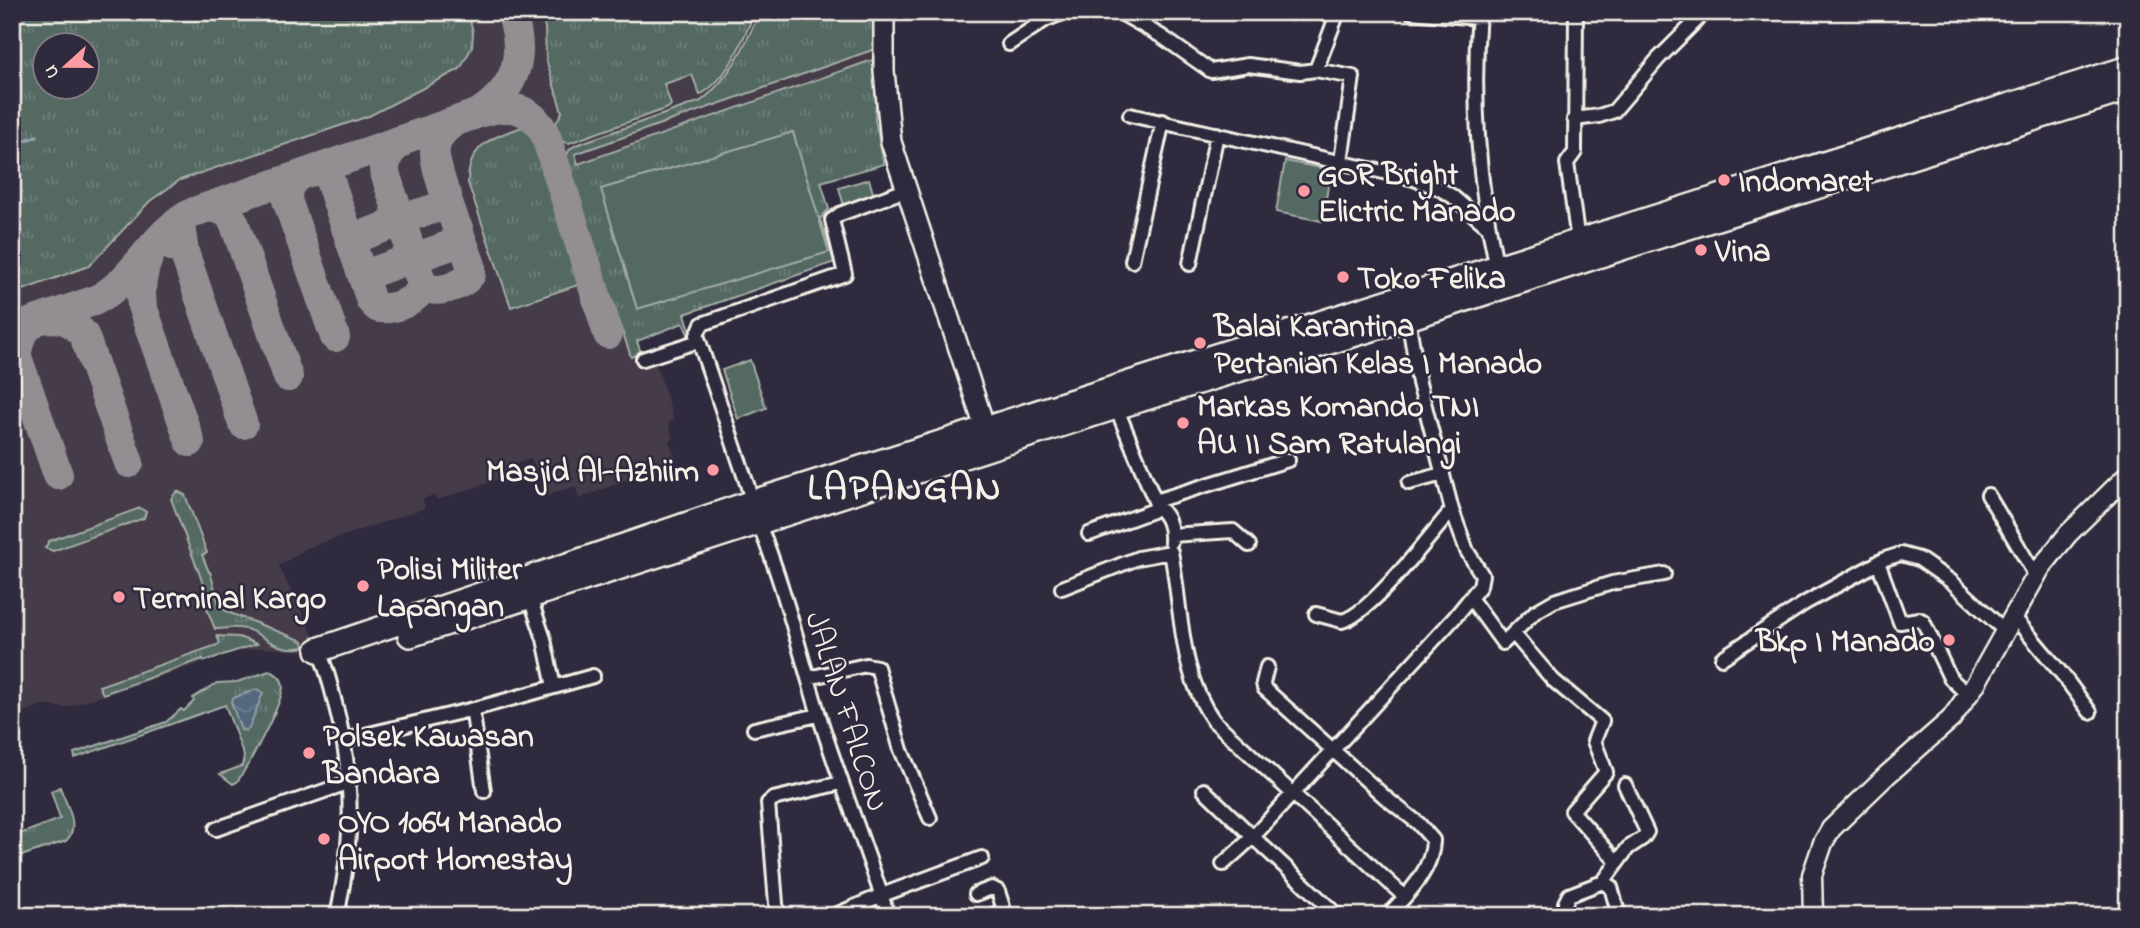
<svg xmlns="http://www.w3.org/2000/svg" width="2140" height="928" font-family="'Indie Flower',sans-serif">
<style>
.built{fill:#443a49;fill-rule:evenodd}
.grass{fill:url(#grass-tufts);stroke:#a4ada6;stroke-width:2;fill-rule:evenodd}
.pitch{fill:#556963;stroke:#a4ada6;stroke-width:2}
.water{fill:url(#water-waves);stroke:#939fa8;stroke-width:2}
.lines{fill:none;stroke-linecap:round;stroke-linejoin:round}
.stream{stroke:#939fa8;stroke-width:3.5}
.taxiway{stroke:#928e92;stroke-width:30}
.street-casing{stroke:#f4f1e8;stroke-width:18}
.secondary-casing{stroke:#f4f1e8;stroke-width:23}
.primary-casing{stroke:#f4f1e8;stroke-width:24}
.highway-casing{stroke:#f4f1e8;stroke-width:28}
.street{stroke:#2f2a3d;stroke-width:12}
.secondary{stroke:#2f2a3d;stroke-width:18}
.primary{stroke:#2f2a3d;stroke-width:19}
.highway{stroke:#2f2a3d;stroke-width:23}
.poi-dot{fill:#ff9aa2;stroke:#2f2a3d;stroke-width:2.5}
.labels{text-anchor:middle;stroke-width:5;stroke-linejoin:round;paint-order:stroke}
.poi-label{font-size:32px;font-weight:bold;fill:#f4f1e8;stroke:#2f2a3d;text-anchor:start}
.street-label{font-size:32px;fill:#f4f1e8;stroke:#2f2a3d}
.district-label{font-size:38px;font-weight:bold;letter-spacing:2px;fill:#f4f1e8;stroke:#2f2a3d}
</style>
<defs>
<pattern id="grass-tufts" width="24" height="20" patternUnits="userSpaceOnUse" patternTransform="scale(1.75)"><rect width="24" height="20" fill="#556963"/><path d="M3 7l-1-3M5 7V3M7 7l1-3M15 17l-1-3M17 17v-4M19 17l1-3" fill="none" stroke="#6e7f79"/></pattern>
<pattern id="water-waves" width="16" height="10" patternUnits="userSpaceOnUse" patternTransform="scale(1.75)"><rect width="16" height="10" fill="#52687d"/><path d="M0 5q4-4 8 0t8 0" fill="none" stroke="#6c7e8f"/></pattern>
</defs>
<rect width="100%" height="100%" fill="#2f2a3d"/>
<filter id="ink" filterUnits="userSpaceOnUse"><feTurbulence type="fractalNoise" baseFrequency=".0143" numOctaves="2"/><feDisplacementMap in="SourceGraphic" scale="14" xChannelSelector="R" yChannelSelector="G"/><feConvolveMatrix kernelMatrix="1 2 1 2 8 2 1 2 1" color-interpolation-filters="sRGB"/></filter>
<g filter="url(#ink)">
<!-- built -->
<path class="built" d="M 12,12 L 880,12 L 877,83 L 635,338 L 641,356 L 655,360 L 674,420 L 668,423 L 673,439 L 669,441 L 676,460 L 579,499 L 575,486 L 546,496 L 531,459 L 507,467 L 509,476 L 437,500 L 434,495 L 423,499 L 425,508 L 307,548 L 279,566 L 314,637 L 315,642 L 311,647 L 301,651 L 263,648 L 239,651 L 65,708 L 42,705 L 12,717 ZM 46,46 L 88,46 L 88,88 L 46,88 Z"/>
<!-- grass -->
<path class="grass" d="M 12,12 L 468,12 L 473,32 L 472,47 L 460,69 L 369,116 L 180,180 L 150,201 L 89,266 L 12,294 ZM 46,46 L 88,46 L 88,88 L 46,88 Z
M 541,12 L 755,12 C 742,41 729,79 700,95 L 692,75 L 664,84 L 671,105 L 668,108 L 569,143 L 559,141 L 554,134 L 556,123 L 562,112 L 546,59 L 545,28 Z
M 760,12 L 880,12 L 878,48 L 575,154 L 578,164 L 878,58 L 875,120 L 884,164 L 821,182 L 829,209 L 820,219 L 835,262 L 685,314 L 691,333 L 688,334 L 683,323 L 637,341 L 641,353 L 631,357 L 565,158 L 570,149 L 576,145 L 701,101 C 731,77 744,47 760,12 Z
M 522,127 L 530,133 L 580,280 L 578,285 L 511,307 L 468,183 C 468,145 491,138 522,127 Z
M 177,491 L 185,495 L 207,553 L 202,555 L 209,572 L 210,572 L 220,607 L 230,613 L 303,641 L 304,647 C 271,654 261,628 238,628 C 231,627 222,629 215,629 L 205,604 L 210,602 L 171,499 Z
M 140,508 L 146,512 L 144,518 L 53,551 L 45,548 L 49,541 Z
M 217,636 L 239,637 L 257,644 L 204,661 L 203,659 L 103,694 L 99,686 L 220,644 Z
M 269,671 C 276,673 282,677 283,686 C 283,703 248,766 237,782 L 233,784 L 220,774 L 242,766 L 244,756 L 225,705 L 75,758 L 74,753 L 166,722 L 181,709 L 184,711 L 194,701 L 193,698 L 217,683 L 237,682 Z
M 60,787 C 66,804 81,827 66,841 L 12,859 L 12,837 L 60,819 L 51,791 Z"/>
<!-- pitch -->
<path class="pitch" d="M 793,132 L 829,252 L 637,309 L 601,189 Z
M 1285,161 L 1331,170 L 1322,221 L 1276,212 Z
M 869,179 L 874,196 L 844,206 L 839,188 Z
M 750,360 L 766,408 L 738,419 L 722,370 Z"/>
<!-- water -->
<path class="water" d="M 257,689 L 263,693 L 249,728 L 246,731 L 241,730 L 231,702 L 233,698 Z"/>
<g class="lines">
<!-- stream -->
<path class="stream" d="M 12,145 L 37,136"/>
<!-- taxiway -->
<path class="taxiway" d="M 479,113 C 518,87 526,55 511,12
M 313,171 L 324,172 L 329,178 L 371,301 L 378,308 C 393,310 420,301 422,284 L 384,170 L 389,153 L 405,139
M 297,177 L 288,187 L 287,200 L 335,337
M 205,208 C 218,207 227,210 234,222 L 288,377
M 347,230 L 360,236 L 391,225 L 397,212 L 404,218 L 443,206 L 447,195
M 181,232 L 184,252 L 243,424
M 184,252 L 168,244 L 154,245 C 143,265 139,284 142,306 L 190,442
M 359,265 L 365,271 L 373,272 L 404,261 L 409,248 L 415,253 L 423,255 L 451,245 L 457,240 L 459,230
M 422,284 C 434,297 462,286 471,274 L 471,265 C 463,242 432,167 435,148 C 437,136 445,128 455,122
M 43,319 C 60,316 73,321 84,335 L 129,463
M 34,322 L 22,333 L 16,354 L 58,475
M 12,329 L 96,300 C 137,279 153,231 194,212 L 479,113 C 509,104 531,105 546,136 L 608,334"/>
<!-- street casing -->
<g class="street-casing">
<path id="street" d="M 1119,12 L 1161,36 L 1211,71 L 1248,65 L 1300,72 L 1316,70 L 1338,12
M 1411,12 L 1478,18
M 1479,12 C 1472,95 1478,186 1497,267
M 1576,12 L 1575,152 L 1567,163 L 1578,241
M 1009,44 L 1045,20 L 1065,12
M 1316,70 L 1353,77 L 1341,161
M 1130,115 L 1414,179 L 1438,188 L 1452,196 L 1488,227
M 1574,119 L 1599,116 L 1614,111 L 1658,59 L 1705,12
M 1132,261 L 1163,121
M 1190,264 L 1217,134
M 643,359 L 699,341
M 1409,483 L 1443,474
M 1988,495 L 2036,576
M 1155,501 L 1288,460
M 753,502 L 697,335 L 702,324 L 845,274 L 832,220 L 840,214 L 906,190
M 1157,506 C 1168,516 1172,526 1171,542
M 758,522 C 784,584 799,651 819,715 C 840,783 867,848 888,916
M 1089,534 L 1152,511 L 1157,506 L 1116,407
M 1171,535 L 1233,531 L 1249,545
M 1878,562 L 1900,622 L 1919,619 L 1923,621 L 1950,678 L 1969,696
M 1062,588 L 1138,558 L 1171,552 C 1182,608 1179,674 1214,721 L 1405,897
M 1471,599 L 1503,643 L 1535,612 L 1554,601 L 1612,583 L 1664,574
M 1316,614 L 1342,621 C 1370,615 1431,534 1452,510
M 2013,616 L 2062,674 L 2090,712
M 1513,633 L 1553,680 L 1602,721 L 1594,741 L 1606,772 L 1572,811 L 1617,862
M 318,650 C 327,668 331,687 336,707 C 355,781 353,841 337,916
M 1722,658 L 1805,603 L 1885,559 L 1901,554 L 1919,559 L 1952,582 L 2005,631
M 1267,667 L 1263,683 L 1264,688 L 1386,798 L 1418,823 L 1433,840 C 1433,870 1407,895 1387,916
M 808,678 L 866,665 L 877,667 L 901,750 L 930,818
M 554,687 L 593,676
M 754,729 L 819,715
M 344,740 L 478,708
M 1204,790 L 1253,837 L 1455,617 L 1480,586 L 1482,575 L 1467,551 L 1452,510 L 1419,383 L 1408,318
M 484,791 L 473,714 L 478,708 L 554,687 L 544,639 L 530,598
M 216,829 L 350,782
M 1223,864 L 1253,837 L 1338,916
M 1603,882 L 1628,848 L 1643,838 L 1647,832 L 1625,785
M 976,894 L 992,888 L 998,891 L 1003,907 L 1001,911 L 991,916
M 777,916 L 768,803 L 773,799 L 841,783
M 833,916 L 882,895 L 982,858
M 1568,916 L 1565,903 L 1569,895 L 1603,882 L 1611,887 L 1619,916"/>
</g>
<!-- secondary casing -->
<g class="secondary-casing">
<path id="secondary" d="M 1813,916 L 1812,875 L 1823,843 L 1831,829 L 1887,775 L 1951,719 L 1975,685 L 2040,569 L 2068,534 L 2128,475"/>
</g>
<!-- primary casing -->
<g class="primary-casing">
<path id="primary" d="M 884,12 L 884,71 L 891,142 L 990,443"/>
</g>
<!-- highway casing -->
<g class="highway-casing">
<path id="highway" d="M 410,635 L 1116,407 L 1408,318 L 1631,245 L 2128,89
M 318,650 L 753,502 L 2128,68"/>
</g>
<!-- street -->
<use href="#street" class="street"/>
<!-- secondary -->
<use href="#secondary" class="secondary"/>
<!-- primary -->
<use href="#primary" class="primary"/>
<!-- highway -->
<use href="#highway" class="highway"/>
</g>
</g>
<!-- markers -->
<g class="poi-dot">
<circle cx="1724" cy="180" r="7"/>
<circle cx="1304" cy="191" r="7"/>
<circle cx="1701" cy="250" r="7"/>
<circle cx="1343" cy="277" r="7"/>
<circle cx="1200" cy="343" r="7"/>
<circle cx="1183" cy="423" r="7"/>
<circle cx="713" cy="470" r="7"/>
<circle cx="363" cy="586" r="7"/>
<circle cx="119" cy="597" r="7"/>
<circle cx="1949" cy="640" r="7"/>
<circle cx="309" cy="753" r="7"/>
<circle cx="324" cy="839" r="7"/>
</g>
<g class="labels">
<!-- poi labels -->
<g class="poi-label">
<text x="1318" y="184">GOR Bright<tspan x="1318" dy="37">Elictric Manado</tspan></text>
<text x="1738" y="191">Indomaret</text>
<text x="1715" y="261">Vina</text>
<text x="1357" y="288">Toko Felika</text>
<text x="1214" y="336">Balai Karantina<tspan x="1214" dy="37">Pertanian Kelas I Manado</tspan></text>
<text x="1197" y="416">Markas Komando TNI<tspan x="1197" dy="37">AU II Sam Ratulangi</tspan></text>
<text x="699" y="481" text-anchor="end">Masjid Al-Azhiim</text>
<text x="377" y="579">Polisi Militer<tspan x="377" dy="37">Lapangan</tspan></text>
<text x="133" y="608">Terminal Kargo</text>
<text x="1935" y="651" text-anchor="end">Bkp I Manado</text>
<text x="323" y="746">Polsek Kawasan<tspan x="323" dy="37">Bandara</tspan></text>
<text x="338" y="832">OYO 1064 Manado<tspan x="338" dy="37">Airport Homestay</tspan></text>
</g>
<!-- street labels -->
<g class="street-label">
<text transform="translate(848 711) rotate(72)" y="11">JALAN FALCON</text>
</g>
<!-- district labels -->
<g class="district-label">
<text x="905" y="499">LAPANGAN</text>
</g>
</g>
<!-- margin -->
<rect width="2140" height="928" fill="none" stroke="#2f2a3d" stroke-width="42"/>
<rect x="21" y="21" width="2098" height="886" fill="none" stroke="#f4f1e8" stroke-width="2.5" filter="url(#ink)"/>
<!-- north arrow -->
<g transform="translate(66 66) rotate(249)"><circle r="33" fill="#2f2a3d" stroke="#7e7a81" stroke-width="2"/>
<path d="M0-5L12 26L0 18L-12 26Z" fill="#ff9aa2"/>
<text y="-10" font-size="19" font-weight="bold" text-anchor="middle" fill="#f4f1e8">U</text>
</g>
</svg>
